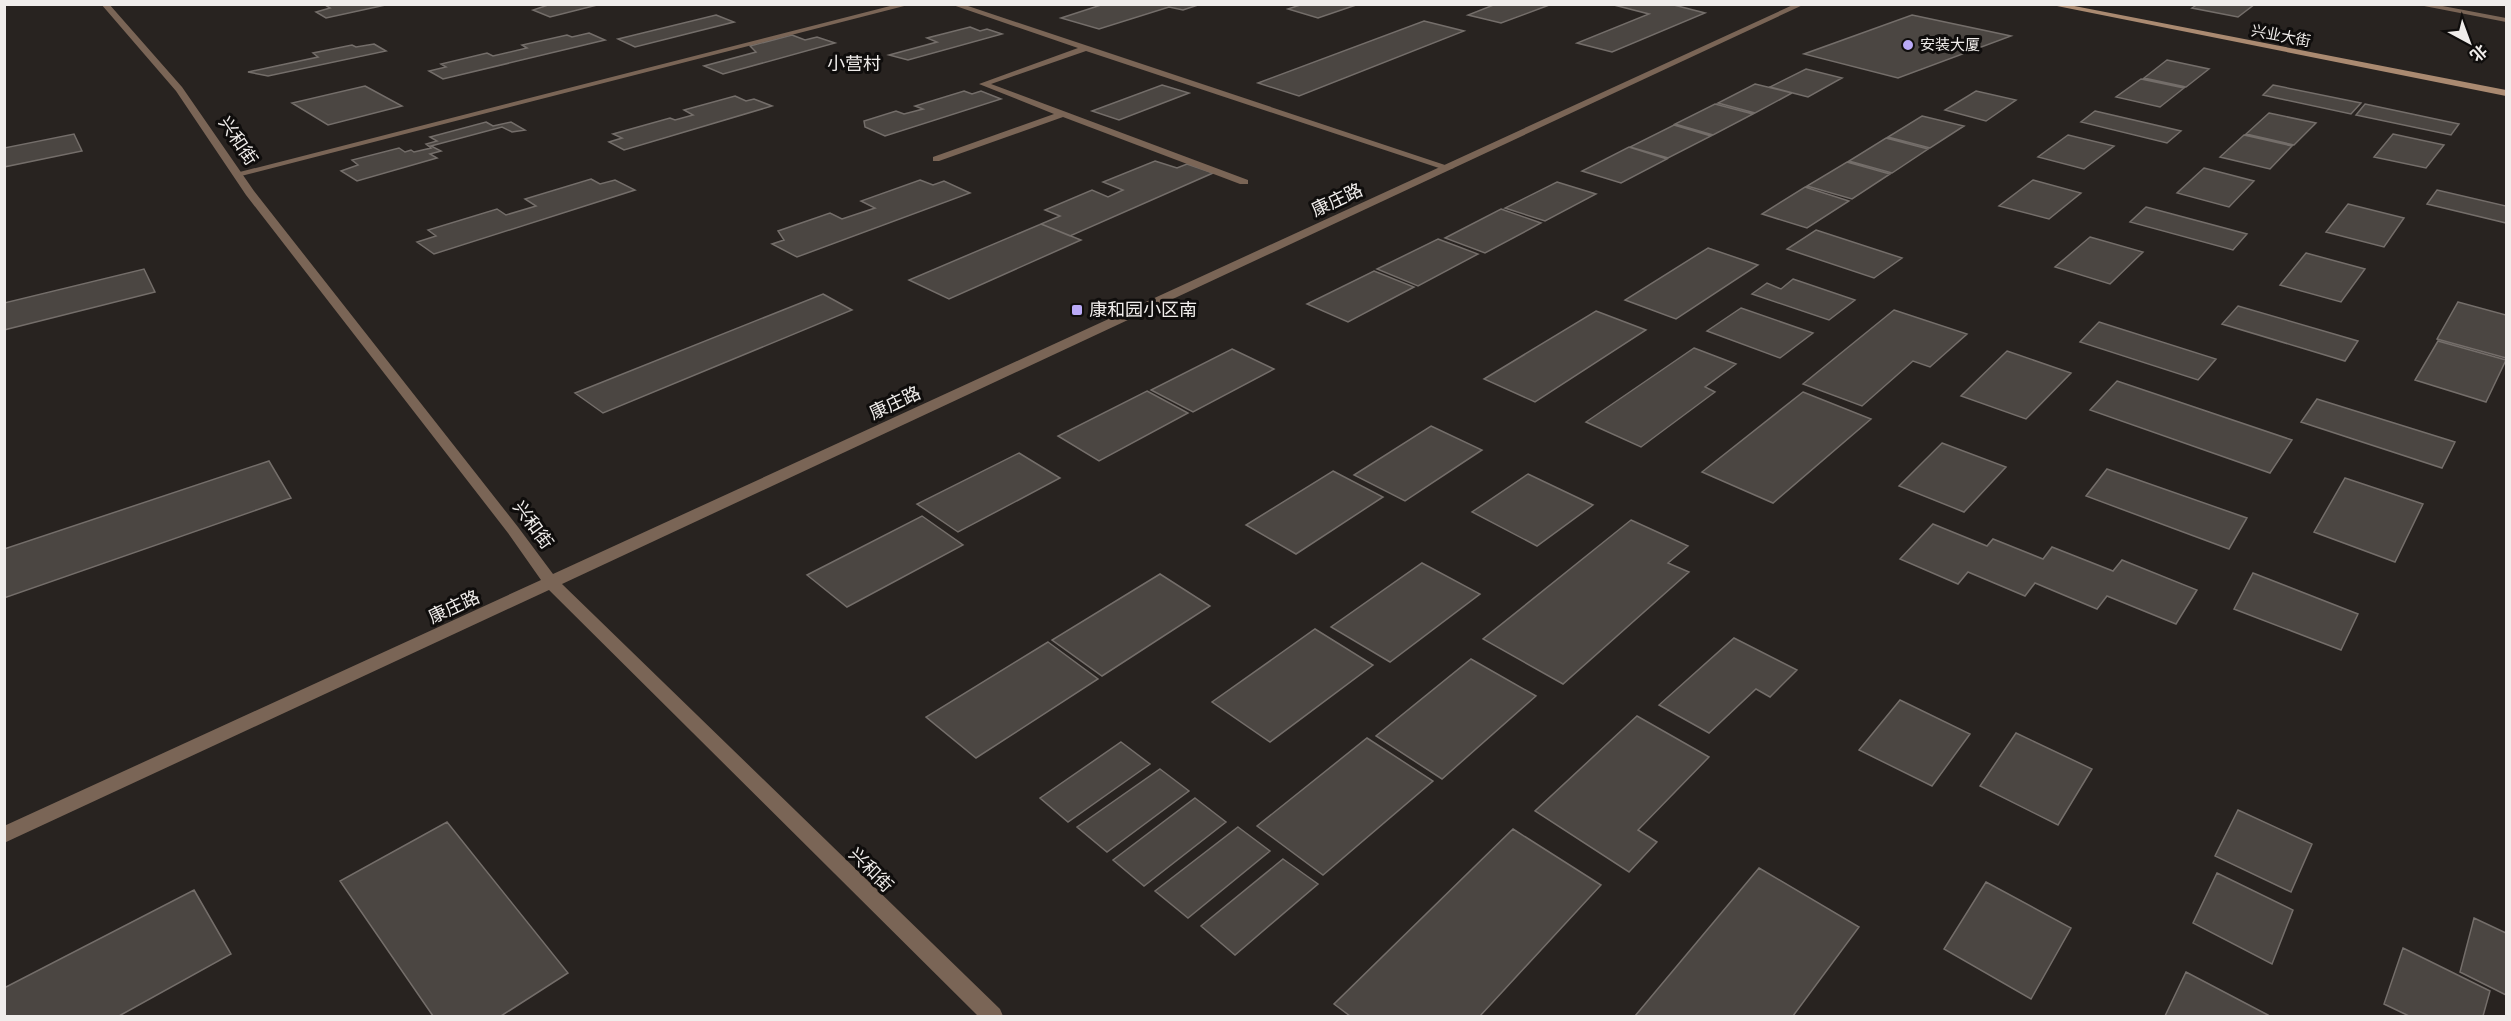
<svg xmlns="http://www.w3.org/2000/svg" width="2511" height="1021" font-family="'IBM Plex Sans','Noto Sans SC',sans-serif">
<style>
.building{fill:#4b4642;stroke:#746e6a;stroke-width:1.5}
.lines{fill:none;stroke-linecap:round;stroke-linejoin:round}
.minor{fill:#7a6556;fill-rule:evenodd}
.tertiary{fill:#7a6556;fill-rule:evenodd}
.secondary{fill:#aa8a71;fill-rule:evenodd}
.poi-dot{fill:#baaaf7;stroke:#0f0d0c;stroke-width:2}
.labels{text-anchor:middle;stroke-width:6;stroke-linejoin:round;paint-order:stroke}
.far-street-label{font-size:15px;fill:#f0edeb;stroke:#0f0d0c}
.far-poi-label{font-size:15px;fill:#f0edeb;stroke:#0f0d0c;text-anchor:start}
.far-quarter-label{font-size:18px;fill:#f0edeb;stroke:#0f0d0c}
.street-label{font-size:18px;fill:#f0edeb;stroke:#0f0d0c}
.poi-label{font-size:18px;fill:#f0edeb;stroke:#0f0d0c;text-anchor:start}
</style>
<rect width="100%" height="100%" fill="#282320"/>
<!-- building -->
<path class="building" d="M 390,4 L 326,18 L 316,12 L 330,8 L 325,5 L 328,4 Z
M 551,4 L 601,4 L 550,17 L 533,10 Z
M 1104,4 L 1201,4 L 1183,10 L 1169,7 L 1099,29 L 1061,18 Z
M 1303,4 L 1359,4 L 1318,18 L 1288,9 Z
M 1496,4 L 1552,4 L 1501,23 L 1468,15 Z
M 1610,4 L 1670,4 L 1705,13 L 1612,52 L 1577,43 L 1649,14 Z
M 2198,4 L 2255,4 L 2238,17 L 2192,8 Z
M 716,15 L 734,22 L 635,47 L 618,39 Z
M 1912,15 L 2011,36 L 1898,78 L 1804,54 Z
M 1424,21 L 1464,31 L 1299,96 L 1258,83 Z
M 970,27 L 980,31 L 987,29 L 1002,34 L 908,60 L 889,55 L 937,42 L 927,38 Z
M 589,33 L 605,40 L 443,79 L 429,71 L 446,67 L 441,64 L 487,53 L 493,56 L 527,48 L 522,45 L 567,35 L 572,37 Z
M 792,35 L 805,40 L 817,37 L 835,43 L 723,74 L 704,66 L 756,52 L 750,46 Z
M 374,44 L 386,51 L 268,76 L 248,72 L 318,57 L 313,53 L 352,45 L 356,47 Z
M 2167,60 L 2209,69 L 2186,87 L 2144,78 Z
M 1806,69 L 1842,78 L 1808,97 L 1770,87 Z
M 2141,79 L 2184,88 L 2160,107 L 2116,97 Z
M 1755,84 L 1792,93 L 1755,113 L 1718,103 Z
M 1162,85 L 1189,93 L 1119,120 L 1092,111 Z
M 2273,85 L 2361,103 L 2351,114 L 2263,95 Z
M 365,86 L 402,106 L 328,125 L 292,103 Z
M 964,91 L 972,94 L 981,91 L 1001,99 L 885,136 L 865,127 L 864,121 L 896,111 L 904,114 L 923,109 L 915,106 Z
M 1976,91 L 2016,100 L 1986,121 L 1945,110 Z
M 735,96 L 746,101 L 754,99 L 772,106 L 624,150 L 609,142 L 622,138 L 613,134 L 670,118 L 675,120 L 693,115 L 684,110 Z
M 1715,104 L 1753,114 L 1713,135 L 1675,124 Z
M 2365,104 L 2459,124 L 2451,135 L 2356,115 Z
M 2095,111 L 2181,131 L 2167,143 L 2081,122 Z
M 2269,113 L 2316,123 L 2294,145 L 2246,134 Z
M 1922,116 L 1964,126 L 1930,148 L 1888,137 Z
M 486,122 L 493,126 L 511,122 L 525,130 L 512,132 L 502,127 L 431,146 L 441,151 L 430,154 L 437,158 L 357,181 L 341,171 L 358,165 L 352,160 L 399,148 L 405,152 L 411,150 L 414,152 L 431,148 L 426,144 L 437,141 L 430,137 Z
M 1674,125 L 1711,136 L 1668,158 L 1630,147 Z
M 74,134 L 82,151 L 4,167 L 4,148 Z
M 2393,134 L 2444,145 L 2426,168 L 2374,157 Z
M 2068,135 L 2114,146 L 2084,169 L 2038,157 Z
M 2244,135 L 2292,146 L 2270,169 L 2220,157 Z
M 1886,138 L 1928,149 L 1892,173 L 1849,161 Z
M 1629,147 L 1667,159 L 1621,183 L 1582,171 Z
M 1155,161 L 1177,168 L 1187,164 L 1213,173 L 1070,236 L 1041,224 L 1060,216 L 1045,210 L 1092,190 L 1108,197 L 1123,190 L 1103,182 Z
M 1847,162 L 1890,174 L 1852,199 L 1807,186 Z
M 2204,168 L 2254,181 L 2229,207 L 2177,193 Z
M 591,179 L 600,184 L 615,180 L 635,190 L 434,254 L 417,242 L 436,236 L 428,230 L 497,209 L 506,215 L 536,206 L 525,199 Z
M 920,180 L 933,185 L 944,181 L 970,193 L 797,257 L 772,244 L 784,240 L 778,231 L 830,213 L 842,219 L 875,208 L 861,201 Z
M 2033,180 L 2081,193 L 2049,219 L 1999,206 Z
M 1557,182 L 1596,194 L 1545,221 L 1505,208 Z
M 1805,187 L 1849,201 L 1807,228 L 1762,214 Z
M 2437,190 L 2506,206 L 2506,223 L 2427,204 Z
M 2348,204 L 2404,218 L 2384,247 L 2326,232 Z
M 2146,207 L 2247,234 L 2233,250 L 2130,222 Z
M 1501,209 L 1541,223 L 1485,253 L 1445,238 Z
M 1041,224 L 1081,240 L 949,299 L 909,280 Z
M 1816,230 L 1902,258 L 1874,278 L 1787,249 Z
M 2090,237 L 2143,252 L 2110,284 L 2055,267 Z
M 1438,239 L 1478,254 L 1418,286 L 1377,269 Z
M 1708,248 L 1758,265 L 1676,319 L 1625,300 Z
M 2306,253 L 2365,269 L 2341,302 L 2280,285 Z
M 144,269 L 155,292 L 4,330 L 4,303 Z
M 1374,271 L 1414,287 L 1348,322 L 1307,304 Z
M 1793,279 L 1855,300 L 1829,320 L 1752,294 L 1767,283 L 1781,289 Z
M 823,294 L 852,310 L 603,413 L 575,393 Z
M 2458,302 L 2506,315 L 2506,358 L 2437,339 Z
M 2238,306 L 2358,341 L 2345,361 L 2222,324 Z
M 1741,308 L 1813,333 L 1780,358 L 1707,331 Z
M 1894,310 L 1967,334 L 1930,367 L 1913,361 L 1862,406 L 1803,384 Z
M 1596,311 L 1646,330 L 1535,402 L 1484,379 Z
M 2099,322 L 2216,359 L 2198,380 L 2080,342 Z
M 2438,341 L 2506,360 L 2486,402 L 2415,380 Z
M 1694,348 L 1736,364 L 1705,387 L 1715,392 L 1641,447 L 1586,422 Z
M 1232,349 L 1274,369 L 1193,412 L 1151,390 Z
M 2007,351 L 2071,373 L 2026,419 L 1961,396 Z
M 2117,381 L 2292,440 L 2270,473 L 2090,410 Z
M 1147,391 L 1188,413 L 1099,461 L 1058,436 Z
M 1803,392 L 1871,419 L 1773,503 L 1702,472 Z
M 2317,399 L 2455,442 L 2442,468 L 2301,422 Z
M 1431,426 L 1482,450 L 1405,501 L 1354,475 Z
M 1942,443 L 2006,467 L 1964,512 L 1899,486 Z
M 1019,453 L 1060,478 L 958,532 L 917,504 Z
M 269,461 L 291,498 L 4,598 L 4,549 Z
M 2107,469 L 2247,518 L 2229,549 L 2086,496 Z
M 1333,471 L 1383,497 L 1296,554 L 1246,525 Z
M 1528,474 L 1593,505 L 1537,546 L 1472,512 Z
M 2345,478 L 2423,504 L 2395,562 L 2314,532 Z
M 922,516 L 963,545 L 847,607 L 807,575 Z
M 1631,520 L 1688,546 L 1668,563 L 1689,572 L 1563,684 L 1483,639 Z
M 1933,524 L 1987,546 L 1993,539 L 2043,559 L 2052,547 L 2113,571 L 2122,560 L 2197,590 L 2176,624 L 2107,596 L 2097,609 L 2035,583 L 2025,596 L 1968,572 L 1958,584 L 1900,559 Z
M 1422,563 L 1480,594 L 1390,662 L 1331,627 Z
M 2253,573 L 2358,614 L 2341,650 L 2234,609 Z
M 1160,574 L 1210,606 L 1102,676 L 1052,640 Z
M 1315,629 L 1373,665 L 1270,742 L 1212,702 Z
M 1734,638 L 1797,670 L 1770,697 L 1756,689 L 1709,733 L 1659,705 Z
M 1048,642 L 1098,679 L 976,758 L 926,717 Z
M 1471,659 L 1536,696 L 1442,779 L 1376,736 Z
M 1900,700 L 1970,734 L 1932,786 L 1859,750 Z
M 1637,716 L 1709,757 L 1638,830 L 1657,842 L 1629,872 L 1535,811 Z
M 2016,733 L 2092,769 L 2058,825 L 1980,786 Z
M 1367,738 L 1433,781 L 1323,875 L 1257,826 Z
M 1121,742 L 1150,764 L 1068,822 L 1040,798 Z
M 1160,769 L 1189,791 L 1107,852 L 1077,827 Z
M 1195,798 L 1226,822 L 1144,886 L 1113,860 Z
M 2238,810 L 2312,844 L 2291,892 L 2215,856 Z
M 447,822 L 568,973 L 501,1016 L 433,1016 L 340,881 Z
M 1238,827 L 1270,851 L 1188,918 L 1155,891 Z
M 1513,829 L 1601,885 L 1480,1016 L 1350,1016 L 1334,1004 Z
M 1283,859 L 1318,884 L 1235,955 L 1201,926 Z
M 1759,868 L 1859,927 L 1793,1016 L 1635,1016 Z
M 2217,873 L 2293,910 L 2272,964 L 2193,923 Z
M 1986,882 L 2071,928 L 2031,999 L 1944,949 Z
M 194,890 L 231,954 L 119,1016 L 4,1016 L 4,988 Z
M 2474,918 L 2506,933 L 2506,995 L 2460,972 Z
M 2403,948 L 2490,991 L 2483,1016 L 2409,1016 L 2384,1004 Z
M 2186,972 L 2268,1015 L 2267,1016 L 2165,1016 Z"/>
<g class="lines">
<!-- minor -->
<path class="minor" d="M 898,4 L 912,4 L 241,176 L 232,174 Z
M 950,4 L 962,4 L 1454,168 L 1445,170 L 1086,51 L 991,84 L 1248,180 L 1248,184 L 1240,184 L 1063,117 L 939,161 L 933,161 L 933,157 L 1054,114 L 979,84 L 1078,48 Z
M 2414,4 L 2432,4 L 2506,18 L 2506,22 Z"/>
<!-- tertiary -->
<path class="tertiary" d="M 101,4 L 109,4 L 182,87 L 254,191 L 518,527 L 553,574 L 1795,4 L 1805,4 L 562,584 L 1000,1009 L 1003,1016 L 978,1016 L 549,590 L 4,843 L 4,826 L 541,580 L 508,533 L 246,195 L 176,91 Z"/>
<!-- secondary -->
<path class="secondary" d="M 2047,4 L 2064,4 L 2506,90 L 2506,96 Z"/>
</g>
<!-- markers -->
<g class="poi-dot">
<circle cx="1908" cy="45" r="6"/>
<rect x="1071" y="304" width="12" height="12" rx="3"/>
</g>
<g class="labels">
<!-- far-street labels -->
<g class="far-street-label">
<text transform="translate(2281 36) rotate(11)" y="5">兴业大街</text>
</g>
<!-- far-poi labels -->
<g class="far-poi-label">
<text x="1920" y="50">安装大厦</text>
</g>
<!-- far-quarter labels -->
<g class="far-quarter-label">
<text x="854" y="70">小营村</text>
</g>
<!-- street labels -->
<g class="street-label">
<text transform="translate(238 141) rotate(56)" y="6">兴和街</text>
<text transform="translate(1337 200) rotate(-25)" y="6">康庄路</text>
<text transform="translate(895 403) rotate(-25)" y="6">康庄路</text>
<text transform="translate(533 525) rotate(54)" y="6">兴和街</text>
<text transform="translate(454 607) rotate(-25)" y="6">康庄路</text>
<text transform="translate(871 870) rotate(45)" y="6">兴和街</text>
</g>
<!-- poi labels -->
<g class="poi-label">
<text x="1089" y="316">康和园小区南</text>
</g>
</g>
<!-- border -->
<rect width="2511" height="1021" fill="none" stroke="#f0edeb" stroke-width="12"/>
<!-- north arrow -->
<g transform="translate(2469 42) rotate(139)" stroke="#0f0d0c" stroke-width="4.5" paint-order="stroke">
<path d="M0-4.5L10 22L0 15L-10 22Z" fill="#f0edeb"/>
<text y="-9" font-size="16" font-weight="bold" text-anchor="middle" fill="#f0edeb">北</text>
</g>
</svg>
